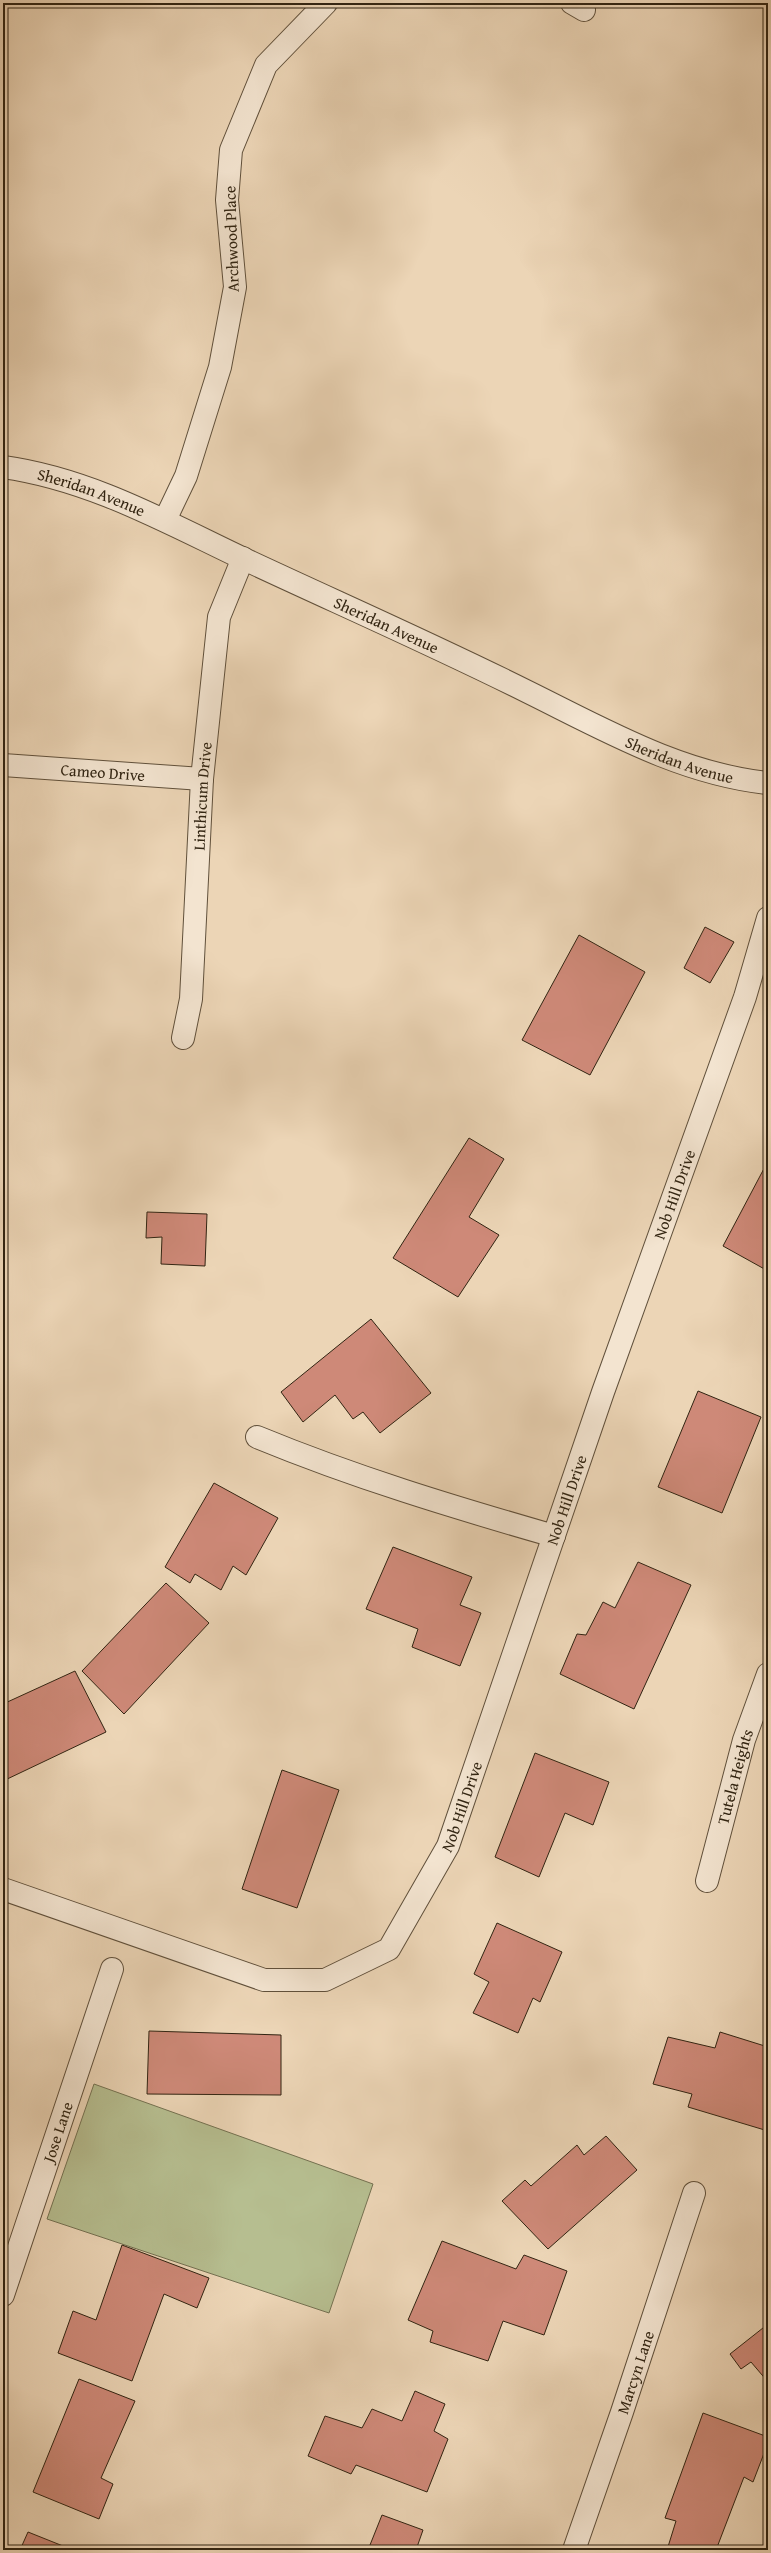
<svg xmlns="http://www.w3.org/2000/svg" width="771" height="2553" font-family="'Gentium Book Plus',serif">
<style>
.green{fill:#b6be90;stroke:#747151}
.building{fill:#ce8978;stroke:#312412}
.lines{fill:none;stroke-linecap:round;stroke-linejoin:round}
.minor-casing{stroke:#60503b;stroke-width:24}
.minor{stroke:#f3e4d0;stroke-width:22}
.labels{text-anchor:middle;stroke-width:3.5;stroke-linejoin:round;paint-order:stroke}
.street-label{font-size:16px;fill:#312412;stroke:#f3e4d0}
</style>
<rect width="100%" height="100%" fill="#ecd5b6"/>
<filter id="stains"><feTurbulence type="fractalNoise" baseFrequency=".005" numOctaves="4"/><feColorMatrix values="0 0 0 0 .2 0 0 0 0 .09 0 0 0 0 .02 0 0 0 .5 -.17"/></filter>
<radialGradient id="worn" r=".72"><stop offset=".6" stop-color="#630" stop-opacity="0"/><stop offset="1" stop-color="#630" stop-opacity=".3"/></radialGradient>
<!-- green -->
<path class="green" d="M 94,2084 L 373,2184 L 329,2313 L 47,2219 Z"/>
<!-- building -->
<path class="building" d="M 705,927 L 734,942 L 710,983 L 684,968 Z
M 579,935 L 645,972 L 590,1075 L 522,1040 Z
M 469,1138 L 504,1159 L 469,1217 L 499,1235 L 458,1297 L 393,1258 Z
M 768,1161 L 768,1271 L 723,1246 Z
M 147,1212 L 207,1214 L 205,1266 L 161,1264 L 162,1237 L 146,1238 Z
M 371,1319 L 431,1393 L 380,1433 L 363,1412 L 353,1419 L 335,1395 L 303,1422 L 281,1392 Z
M 698,1391 L 761,1417 L 722,1513 L 658,1487 Z
M 214,1483 L 278,1518 L 246,1575 L 233,1566 L 221,1590 L 195,1574 L 190,1583 L 165,1567 Z
M 393,1547 L 472,1577 L 460,1605 L 481,1613 L 460,1666 L 412,1647 L 418,1629 L 366,1609 Z
M 638,1562 L 691,1585 L 634,1709 L 560,1674 L 577,1634 L 586,1635 L 603,1602 L 615,1608 Z
M 166,1583 L 209,1623 L 124,1714 L 82,1671 Z
M 75,1671 L 106,1732 L 3,1781 L 3,1704 Z
M 535,1753 L 609,1782 L 593,1825 L 565,1813 L 539,1877 L 495,1857 Z
M 282,1770 L 339,1790 L 297,1908 L 242,1889 Z
M 497,1923 L 562,1952 L 540,2002 L 533,1998 L 518,2033 L 473,2013 L 489,1982 L 474,1974 Z
M 149,2031 L 281,2035 L 281,2095 L 147,2094 Z
M 720,2032 L 768,2047 L 768,2131 L 688,2107 L 692,2094 L 653,2084 L 668,2037 L 715,2048 Z
M 606,2136 L 637,2170 L 548,2249 L 502,2201 L 525,2180 L 531,2186 L 577,2145 L 584,2155 Z
M 442,2241 L 516,2269 L 524,2255 L 567,2271 L 544,2335 L 503,2321 L 488,2361 L 430,2342 L 433,2331 L 408,2320 Z
M 122,2245 L 209,2278 L 197,2308 L 164,2294 L 132,2381 L 58,2353 L 73,2311 L 96,2320 Z
M 768,2324 L 768,2382 L 751,2362 L 741,2369 L 730,2354 Z
M 79,2379 L 135,2401 L 101,2478 L 113,2484 L 99,2519 L 33,2492 Z
M 415,2391 L 445,2404 L 434,2431 L 448,2439 L 427,2492 L 356,2465 L 351,2474 L 308,2456 L 325,2416 L 362,2428 L 372,2409 L 402,2421 Z
M 703,2413 L 768,2437 L 768,2443 L 753,2482 L 744,2477 L 716,2550 L 667,2550 L 676,2521 L 665,2518 Z
M 382,2515 L 423,2530 L 416,2550 L 368,2550 Z
M 28,2532 L 73,2550 L 20,2550 Z"/>
<g class="lines">
<!-- minor casing -->
<g class="minor-casing">
<g id="minor">
<path d="M 572,3 L 584,10"/>
<path id="s1" d="M 3,467 C 90,479 166,522 244,559 C 338,603 434,645 528,692 C 605,730 681,774 768,783"/>
<path d="M 165,520 L 186,476 L 220,367 L 235,287 L 227,200 L 231,150 L 266,65 L 326,3"/>
<path id="s2" d="M 3,765 L 202,779"/>
<path id="s3" d="M 183,1038 L 191,999 L 202,779 L 219,617 L 243,558"/>
<path d="M 257,1437 C 354,1477 453,1507 554,1536"/>
<path id="s4" d="M 707,1881 L 744,1740 L 768,1674"/>
<path id="s5" d="M 3,1889 L 264,1980 L 325,1980 L 389,1949 L 448,1846 L 603,1392 L 745,997 L 768,918"/>
<path id="s6" d="M 3,2295 L 112,1969"/>
<path id="s7" d="M 574,2550 L 622,2412 L 694,2193"/>
</g>
</g>
<!-- minor -->
<use href="#minor" class="minor"/>
</g>
<g class="labels">
<!-- street labels -->
<g class="street-label">
<text transform="translate(231 239) rotate(-92)" y="6">Archwood Place</text>
<text dy="6" stroke="none"><textPath href="#s1" startOffset="92">Sheridan Avenue</textPath></text>
<text dy="6" stroke="none"><textPath href="#s1" startOffset="416">Sheridan Avenue</textPath></text>
<text dy="6" stroke="none"><textPath href="#s1" startOffset="739">Sheridan Avenue</textPath></text>
<text dy="6" stroke="none"><textPath href="#s2" startOffset="100">Cameo Drive</textPath></text>
<text dy="6" stroke="none"><textPath href="#s3" startOffset="243">Linthicum Drive</textPath></text>
<text dy="6" stroke="none"><textPath href="#s5" startOffset="1217">Nob Hill Drive</textPath></text>
<text dy="6" stroke="none"><textPath href="#s5" startOffset="893">Nob Hill Drive</textPath></text>
<text dy="6" stroke="none"><textPath href="#s4" startOffset="108">Tutela Heights</textPath></text>
<text dy="6" stroke="none"><textPath href="#s5" startOffset="569">Nob Hill Drive</textPath></text>
<text dy="6" stroke="none"><textPath href="#s6" startOffset="172">Jose Lane</textPath></text>
<text dy="6" stroke="none"><textPath href="#s7" startOffset="188">Marcyn Lane</textPath></text>
</g>
</g>
<!-- margin -->
<rect width="771" height="2553" fill="none" stroke="#ecd5b6" stroke-width="16"/>
<rect x="4" y="4" width="763" height="2545" fill="none" stroke="#312412" stroke-width="2"/>
<rect x="8" y="8" width="755" height="2537" fill="none" stroke="#312412"/>
<rect width="100%" height="100%" filter="url(#stains)"/>
<rect width="100%" height="100%" fill="url(#worn)"/>
</svg>
